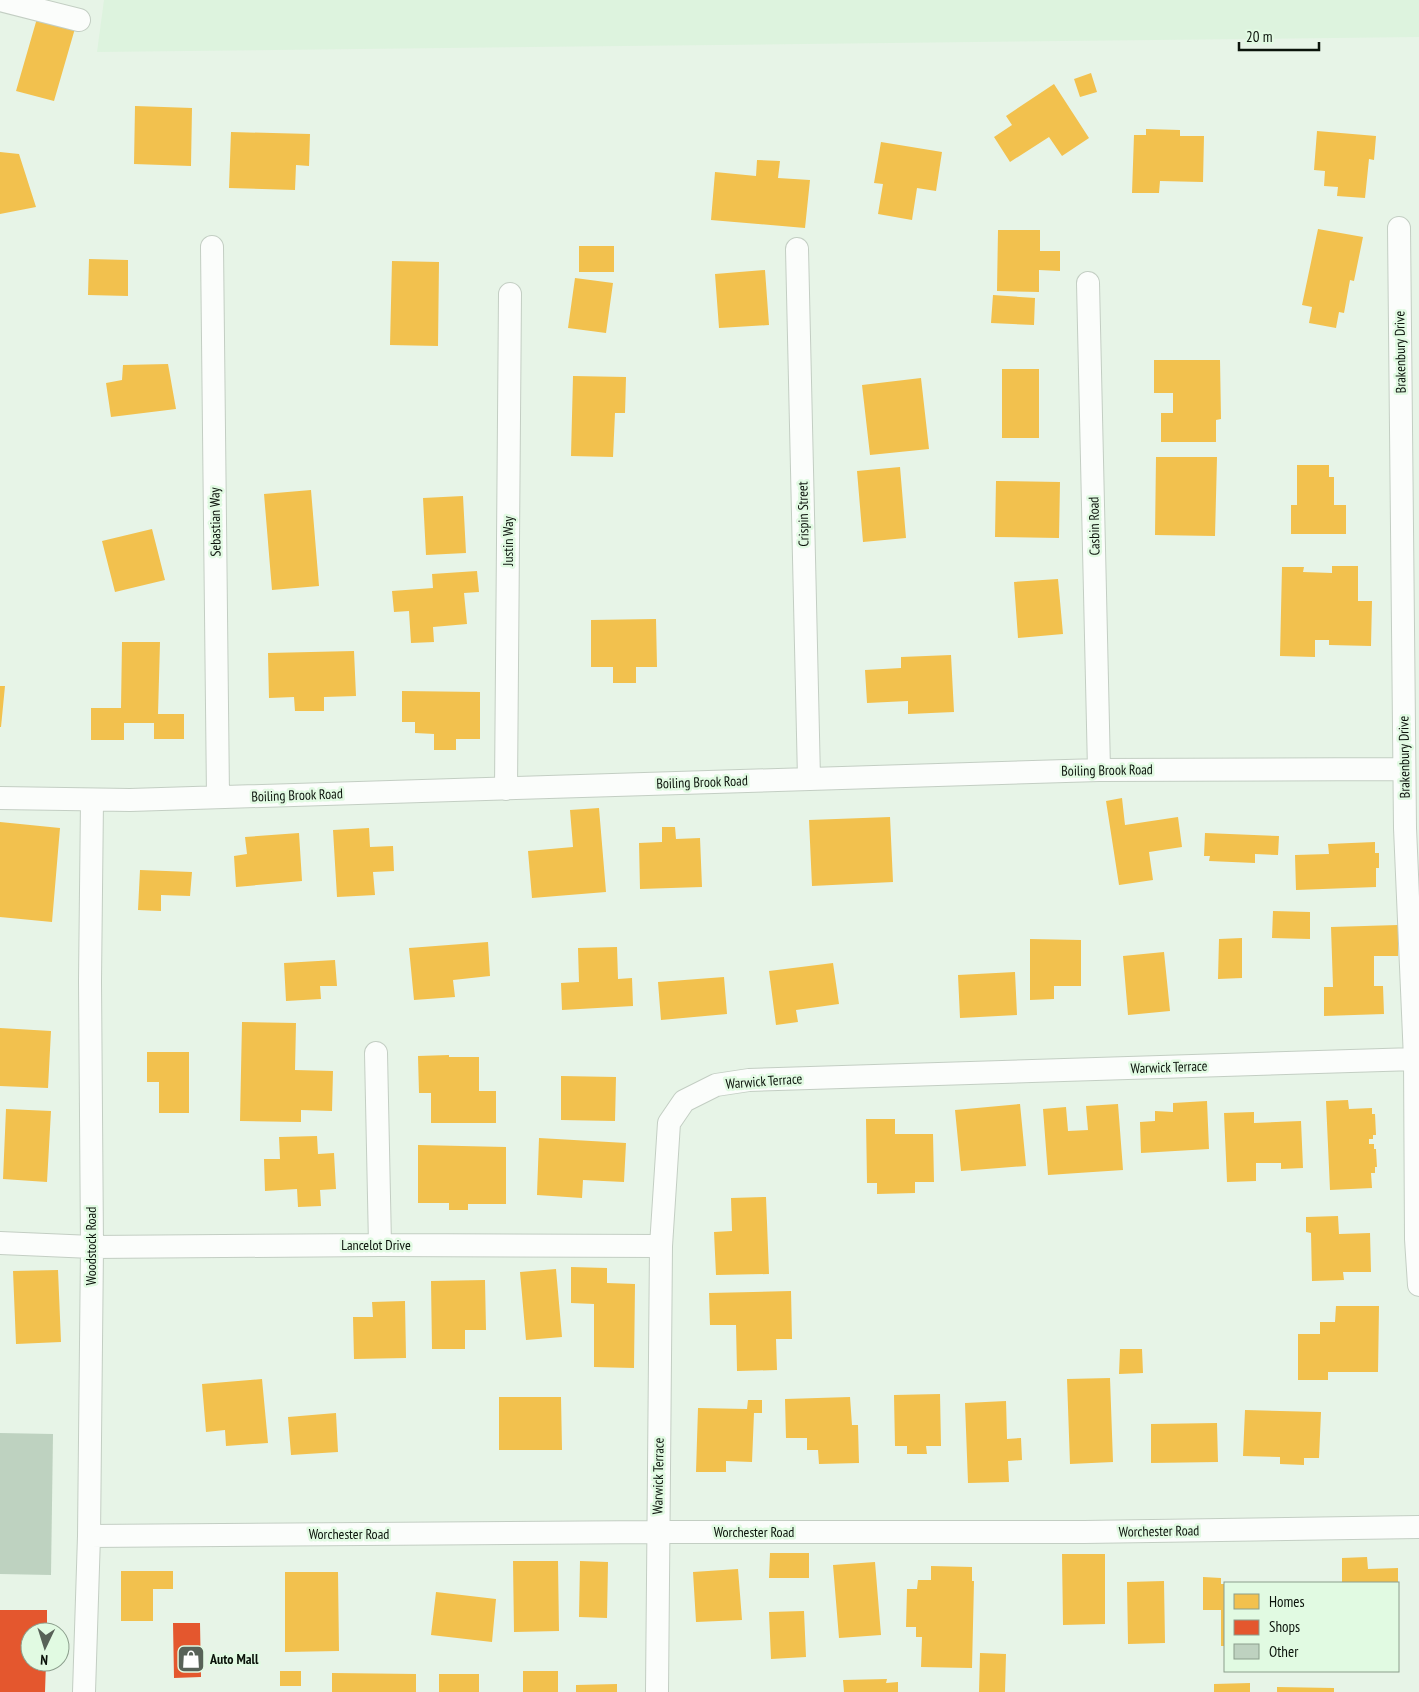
<svg xmlns="http://www.w3.org/2000/svg" width="1419" height="1692" font-family="'PT Sans Narrow',sans-serif">
<style>
.built{fill:#ddf3de}
.homes{fill:#f2c14e}
.shops{fill:#e4572e}
.building{fill:#bed2c0}
.lines{fill:none;stroke-linecap:round;stroke-linejoin:round}
.minor-casing{stroke:#c3cec3;stroke-width:24}
.minor{stroke:#fbfdfb;stroke-width:22}
.labels{text-anchor:middle;stroke-width:5;stroke-linejoin:round;paint-order:stroke}
.street-label{font-size:14px;fill:#0b130b;stroke:#e1fae2}
.poi-label{font-size:14px;font-weight:bold;fill:#0b130b;stroke:#e1fae2;text-anchor:start}
</style>
<rect width="100%" height="100%" fill="#e7f4e7"/>
<!-- built -->
<path class="built" d="M 104,0 L 1419,0 L 1419,37 L 97,52 Z"/>
<!-- homes -->
<path class="homes" d="M 38,15 L 76,25 L 54,101 L 16,91 Z
M 1091,73 L 1097,92 L 1080,97 L 1074,79 Z
M 1054,84 L 1089,138 L 1062,156 L 1049,137 L 1010,162 L 994,137 L 1012,125 L 1006,116 Z
M 135,106 L 192,108 L 191,166 L 134,164 Z
M 1146,129 L 1180,130 L 1180,136 L 1204,136 L 1203,182 L 1160,181 L 1159,193 L 1132,193 L 1134,135 L 1146,135 Z
M 1317,131 L 1376,136 L 1374,160 L 1369,159 L 1365,198 L 1337,196 L 1338,187 L 1324,186 L 1325,171 L 1314,170 Z
M 231,132 L 310,134 L 309,166 L 296,165 L 295,190 L 229,188 Z
M 881,142 L 942,152 L 936,191 L 917,188 L 912,220 L 878,214 L 883,184 L 874,183 Z
M 0,152 L 19,154 L 36,207 L 0,214 Z
M 757,160 L 780,161 L 778,178 L 810,180 L 805,228 L 711,220 L 715,172 L 756,176 Z
M 1318,229 L 1363,237 L 1354,281 L 1350,280 L 1344,313 L 1339,312 L 1336,328 L 1309,323 L 1312,307 L 1302,305 Z
M 998,230 L 1040,230 L 1040,251 L 1060,251 L 1060,271 L 1039,270 L 1039,292 L 997,291 Z
M 579,246 L 614,246 L 614,272 L 579,272 Z
M 89,259 L 128,260 L 128,296 L 88,295 Z
M 392,261 L 439,262 L 438,346 L 390,345 Z
M 765,270 L 769,325 L 719,328 L 715,274 Z
M 575,278 L 613,283 L 606,333 L 568,328 Z
M 993,295 L 1035,298 L 1034,325 L 991,323 Z
M 1154,360 L 1220,360 L 1221,419 L 1216,420 L 1216,442 L 1161,442 L 1161,413 L 1173,413 L 1173,393 L 1154,393 Z
M 168,364 L 176,409 L 111,417 L 106,383 L 122,380 L 123,365 Z
M 1002,369 L 1039,369 L 1039,438 L 1002,438 Z
M 573,376 L 626,377 L 625,413 L 615,413 L 613,457 L 571,456 Z
M 921,378 L 929,449 L 870,455 L 862,385 Z
M 1156,457 L 1217,457 L 1215,536 L 1155,535 Z
M 1297,465 L 1329,465 L 1329,477 L 1334,477 L 1334,505 L 1346,505 L 1346,534 L 1291,534 L 1291,505 L 1297,505 Z
M 900,467 L 906,538 L 863,542 L 857,471 Z
M 996,481 L 1060,482 L 1059,538 L 995,537 Z
M 311,490 L 319,586 L 272,590 L 264,494 Z
M 463,496 L 466,553 L 426,555 L 423,498 Z
M 152,529 L 165,580 L 115,592 L 102,541 Z
M 1332,566 L 1358,566 L 1358,601 L 1372,601 L 1371,646 L 1329,645 L 1329,640 L 1315,640 L 1315,657 L 1280,656 L 1282,567 L 1304,567 L 1303,572 L 1332,573 Z
M 477,571 L 479,592 L 464,593 L 467,624 L 433,627 L 434,642 L 411,643 L 409,611 L 394,612 L 392,591 L 433,588 L 432,574 Z
M 1058,579 L 1063,634 L 1018,638 L 1014,582 Z
M 656,619 L 657,667 L 636,667 L 636,683 L 613,683 L 613,667 L 591,667 L 591,620 Z
M 122,642 L 160,642 L 158,714 L 184,714 L 184,739 L 154,739 L 154,723 L 124,723 L 124,740 L 91,740 L 91,708 L 121,708 Z
M 354,651 L 356,696 L 324,697 L 324,711 L 295,711 L 294,697 L 269,698 L 268,653 Z
M 951,655 L 954,712 L 908,714 L 908,701 L 867,703 L 865,670 L 901,668 L 901,657 Z
M 0,686 L 5,686 L 1,727 L 0,727 Z
M 402,691 L 480,692 L 480,739 L 456,739 L 456,750 L 434,750 L 434,734 L 415,733 L 415,722 L 402,722 Z
M 1122,798 L 1125,825 L 1178,817 L 1182,847 L 1149,852 L 1153,880 L 1119,885 L 1106,801 Z
M 599,808 L 606,892 L 532,898 L 528,851 L 573,847 L 570,810 Z
M 890,817 L 893,882 L 812,886 L 809,820 Z
M 0,822 L 60,828 L 52,922 L 0,917 Z
M 662,827 L 675,827 L 676,839 L 700,838 L 702,887 L 640,889 L 639,843 L 662,842 Z
M 369,828 L 370,847 L 393,846 L 394,871 L 373,872 L 375,895 L 337,897 L 333,830 Z
M 299,833 L 302,881 L 236,887 L 234,856 L 247,854 L 245,837 Z
M 1205,833 L 1279,836 L 1278,855 L 1255,854 L 1255,863 L 1209,861 L 1210,856 L 1204,856 Z
M 1375,842 L 1375,853 L 1379,853 L 1379,868 L 1376,868 L 1376,887 L 1296,890 L 1295,855 L 1329,854 L 1328,844 Z
M 140,870 L 192,872 L 190,896 L 161,895 L 161,911 L 138,910 Z
M 1273,911 L 1310,912 L 1310,939 L 1272,938 Z
M 1398,925 L 1398,956 L 1374,956 L 1374,986 L 1383,986 L 1384,1014 L 1324,1016 L 1324,987 L 1333,987 L 1331,927 Z
M 1242,938 L 1242,978 L 1218,979 L 1219,939 Z
M 1030,939 L 1081,940 L 1081,986 L 1054,986 L 1054,999 L 1030,1000 Z
M 488,942 L 490,976 L 453,980 L 455,997 L 414,1000 L 409,948 Z
M 617,947 L 618,979 L 632,978 L 633,1006 L 562,1010 L 561,983 L 579,982 L 578,948 Z
M 1164,952 L 1170,1011 L 1128,1015 L 1123,956 Z
M 335,960 L 337,986 L 320,986 L 321,999 L 286,1001 L 284,963 Z
M 833,963 L 839,1004 L 796,1010 L 798,1022 L 776,1025 L 769,971 Z
M 1015,972 L 1017,1015 L 960,1018 L 958,975 Z
M 724,977 L 727,1014 L 661,1020 L 658,982 Z
M 242,1022 L 296,1023 L 295,1070 L 333,1071 L 332,1111 L 301,1110 L 301,1122 L 240,1121 Z
M 0,1028 L 51,1031 L 48,1088 L 0,1086 Z
M 147,1052 L 189,1052 L 189,1113 L 159,1113 L 159,1082 L 147,1082 Z
M 449,1055 L 449,1057 L 479,1057 L 479,1091 L 496,1091 L 496,1123 L 431,1123 L 431,1093 L 419,1093 L 418,1056 Z
M 561,1076 L 616,1077 L 615,1121 L 561,1120 Z
M 1348,1100 L 1349,1109 L 1372,1108 L 1372,1114 L 1375,1114 L 1376,1135 L 1373,1135 L 1373,1139 L 1369,1139 L 1369,1144 L 1374,1144 L 1374,1149 L 1376,1149 L 1377,1167 L 1375,1167 L 1375,1173 L 1371,1173 L 1372,1188 L 1330,1190 L 1326,1101 Z
M 1207,1101 L 1209,1149 L 1141,1153 L 1140,1122 L 1155,1121 L 1155,1111 L 1173,1112 L 1173,1103 Z
M 1020,1104 L 1026,1166 L 961,1171 L 955,1110 Z
M 1118,1104 L 1123,1170 L 1048,1175 L 1043,1109 L 1066,1107 L 1068,1131 L 1088,1130 L 1086,1106 Z
M 6,1109 L 51,1111 L 47,1182 L 3,1179 Z
M 1254,1112 L 1254,1123 L 1301,1121 L 1303,1168 L 1281,1169 L 1281,1163 L 1256,1163 L 1256,1181 L 1227,1182 L 1224,1113 Z
M 866,1119 L 895,1119 L 895,1134 L 933,1134 L 934,1182 L 915,1182 L 915,1193 L 877,1194 L 877,1183 L 867,1183 Z
M 317,1136 L 318,1154 L 334,1153 L 336,1189 L 320,1190 L 321,1206 L 298,1207 L 297,1189 L 265,1191 L 264,1159 L 280,1159 L 279,1137 Z
M 539,1138 L 626,1143 L 624,1182 L 583,1180 L 582,1198 L 537,1195 Z
M 418,1145 L 506,1147 L 506,1204 L 468,1204 L 468,1210 L 449,1210 L 449,1203 L 418,1203 Z
M 766,1197 L 769,1274 L 716,1275 L 714,1232 L 732,1231 L 731,1198 Z
M 1338,1216 L 1339,1234 L 1370,1233 L 1371,1272 L 1343,1272 L 1344,1280 L 1312,1281 L 1311,1233 L 1306,1232 L 1306,1217 Z
M 571,1267 L 607,1268 L 607,1283 L 635,1284 L 634,1368 L 594,1367 L 594,1304 L 571,1303 Z
M 556,1269 L 562,1337 L 526,1340 L 520,1272 Z
M 58,1270 L 61,1342 L 16,1344 L 13,1271 Z
M 485,1280 L 486,1330 L 465,1330 L 465,1349 L 432,1349 L 431,1281 Z
M 791,1291 L 792,1339 L 776,1339 L 777,1370 L 737,1371 L 736,1325 L 710,1325 L 709,1293 Z
M 405,1301 L 406,1358 L 354,1359 L 353,1317 L 373,1317 L 372,1302 Z
M 1336,1306 L 1379,1306 L 1378,1372 L 1328,1372 L 1328,1380 L 1298,1380 L 1298,1334 L 1320,1334 L 1320,1322 L 1335,1322 Z
M 1120,1349 L 1142,1349 L 1143,1373 L 1119,1374 Z
M 1110,1378 L 1113,1462 L 1070,1464 L 1067,1379 Z
M 262,1379 L 268,1443 L 226,1446 L 225,1430 L 206,1432 L 202,1384 Z
M 940,1394 L 941,1446 L 926,1446 L 927,1454 L 907,1454 L 907,1446 L 895,1446 L 894,1395 Z
M 499,1397 L 561,1397 L 562,1450 L 499,1450 Z
M 850,1397 L 852,1425 L 858,1425 L 859,1463 L 819,1464 L 818,1450 L 807,1450 L 807,1438 L 786,1438 L 785,1399 Z
M 748,1400 L 762,1400 L 762,1413 L 754,1413 L 752,1462 L 726,1461 L 726,1472 L 696,1472 L 698,1408 L 747,1409 Z
M 1006,1401 L 1007,1439 L 1021,1438 L 1022,1460 L 1008,1461 L 1009,1482 L 968,1483 L 965,1403 Z
M 1245,1410 L 1321,1412 L 1319,1458 L 1304,1458 L 1304,1465 L 1280,1464 L 1280,1457 L 1243,1456 Z
M 336,1413 L 338,1452 L 291,1455 L 288,1417 Z
M 1217,1423 L 1218,1462 L 1151,1463 L 1151,1424 Z
M 770,1553 L 809,1553 L 809,1578 L 769,1578 Z
M 1062,1554 L 1105,1554 L 1105,1624 L 1063,1625 Z
M 1367,1557 L 1368,1569 L 1398,1568 L 1398,1583 L 1342,1583 L 1342,1558 Z
M 513,1561 L 558,1561 L 559,1631 L 514,1632 Z
M 580,1561 L 608,1562 L 607,1618 L 579,1617 Z
M 875,1562 L 881,1635 L 839,1638 L 833,1565 Z
M 931,1566 L 972,1567 L 972,1581 L 974,1581 L 972,1668 L 921,1667 L 922,1637 L 916,1637 L 916,1627 L 906,1627 L 907,1589 L 917,1589 L 918,1580 L 931,1580 Z
M 738,1569 L 742,1620 L 696,1622 L 693,1572 Z
M 121,1571 L 173,1571 L 173,1589 L 153,1589 L 153,1621 L 121,1621 Z
M 285,1572 L 338,1572 L 339,1651 L 285,1652 Z
M 1203,1577 L 1221,1578 L 1221,1584 L 1225,1584 L 1225,1646 L 1221,1646 L 1221,1610 L 1203,1610 Z
M 1164,1581 L 1165,1643 L 1128,1644 L 1127,1582 Z
M 436,1592 L 496,1599 L 492,1642 L 431,1635 Z
M 804,1611 L 806,1657 L 771,1659 L 769,1612 Z
M 980,1653 L 1006,1654 L 1005,1692 L 979,1692 Z
M 280,1671 L 301,1671 L 301,1686 L 280,1686 Z
M 523,1671 L 558,1671 L 558,1692 L 523,1692 Z
M 332,1673 L 416,1674 L 416,1692 L 332,1692 Z
M 439,1674 L 479,1674 L 479,1692 L 439,1692 Z
M 887,1679 L 886,1683 L 898,1682 L 898,1692 L 844,1692 L 843,1680 Z
M 1250,1683 L 1250,1692 L 1214,1692 L 1214,1684 Z
M 617,1684 L 617,1692 L 576,1692 L 576,1685 Z
M 1277,1687 L 1334,1688 L 1334,1692 L 1277,1692 Z"/>
<!-- shops -->
<path class="shops" d="M 0,1610 L 47,1610 L 47,1632 L 30,1632 L 30,1662 L 46,1662 L 45,1692 L 0,1692 Z
M 173,1623 L 200,1623 L 201,1677 L 174,1678 Z"/>
<!-- building -->
<path class="building" d="M 0,1433 L 53,1434 L 51,1575 L 0,1574 Z"/>
<g class="lines">
<!-- minor casing -->
<g class="minor-casing">
<path id="minor" d="M 0,0 L 79,20
M 1399,228 L 1405,828 L 1415,1059 L 1416,1239 L 1419,1285
M 212,247 L 218,797
M 797,249 L 809,779
M 1088,283 L 1099,770
M 506,789 L 510,294
M 0,798 L 130,800 L 1099,770 L 1404,769
M 376,1053 L 380,1245
M 0,1243 L 92,1247 L 380,1245 L 661,1246
M 89,1536 L 658,1532 L 1084,1532 L 1419,1527
M 84,1692 L 89,1536 L 92,1247 L 90,981 L 92,800
M 657,1692 L 661,1246 L 669,1123 L 684,1101 L 716,1085 L 749,1080 L 1415,1059"/>
</g>
<!-- minor -->
<use href="#minor" class="minor"/>
</g>
<!-- icons -->
<defs>
<g id="shop-square" transform="scale(1.4375)"><rect x="-9" y="-9" width="18" height="18" rx="4" fill="#586258" stroke="#e1fae2"/><path d="M-5-2.5h2.3a2.7 3.5 0 0 1 5.4 0H5L5.5 6h-11ZM-1.5-2.5h3a1.5 2.3 0 0 0-3 0Z" fill="#fff"/></g>
</defs>
<g fill-rule="evenodd">
<use href="#shop-square" x="191" y="1659"/>
</g>
<g class="labels">
<!-- street labels -->
<g class="street-label">
<text transform="translate(1400 352) rotate(-91)" y="5">Brakenbury Drive</text>
<text transform="translate(803 514) rotate(-91)" y="5">Crispin Street</text>
<text transform="translate(215 522) rotate(-91)" y="5">Sebastian Way</text>
<text transform="translate(1094 526) rotate(-91)" y="5">Casbin Road</text>
<text transform="translate(508 541) rotate(-90)" y="5">Justin Way</text>
<text transform="translate(1404 757) rotate(-91)" y="5">Brakenbury Drive</text>
<text transform="translate(1107 770) rotate(-1)" y="5">Boiling Brook Road</text>
<text transform="translate(702 782) rotate(-2)" y="5">Boiling Brook Road</text>
<text transform="translate(297 795) rotate(-2)" y="5">Boiling Brook Road</text>
<text transform="translate(1169 1067) rotate(-2)" y="5">Warwick Terrace</text>
<text transform="translate(764 1081) rotate(-4)" y="5">Warwick Terrace</text>
<text x="376" y="1250">Lancelot Drive</text>
<text transform="translate(91 1246) rotate(-90)" y="5">Woodstock Road</text>
<text transform="translate(658 1476) rotate(-89)" y="5">Warwick Terrace</text>
<text transform="translate(1159 1531) rotate(-1)" y="5">Worchester Road</text>
<text x="754" y="1537">Worchester Road</text>
<text x="349" y="1539">Worchester Road</text>
</g>
<!-- poi labels -->
<g class="poi-label">
<text x="210" y="1664">Auto Mall</text>
</g>
</g>
<!-- legend -->
<rect x="1224" y="1582" width="175" height="90" fill="#e1fae2" stroke="#8b9e8c"/>
<rect x="1234" y="1594" width="25" height="15" fill="#f2c14e" stroke="#8b9e8c"/>
<text x="1269" y="1607" font-size="15" fill="#0b130b">Homes</text>
<rect x="1234" y="1620" width="25" height="15" fill="#e4572e" stroke="#8b9e8c"/>
<text x="1269" y="1632" font-size="15" fill="#0b130b">Shops</text>
<rect x="1234" y="1644" width="25" height="15" fill="#bed2c0" stroke="#8b9e8c"/>
<text x="1269" y="1657" font-size="15" fill="#0b130b">Other</text>
<!-- north arrow -->
<g transform="translate(45 1647) rotate(184)"><circle r="24" fill="#e1fae2" stroke="#8b9e8c"/>
<path d="M0-4L9 19L0 12L-9 19Z" fill="#586258"/>
<text y="-8" font-size="14" font-weight="bold" text-anchor="middle" fill="#0b130b">N</text>
</g>
<!-- scale -->
<path d="M1239 42v8h80v-8" fill="none" stroke="#0b130b" stroke-width="2.5"/>
<text x="1246" y="42" font-size="15" fill="#0b130b" stroke="#e1fae2" stroke-width="4" paint-order="stroke">20 m</text>
</svg>
